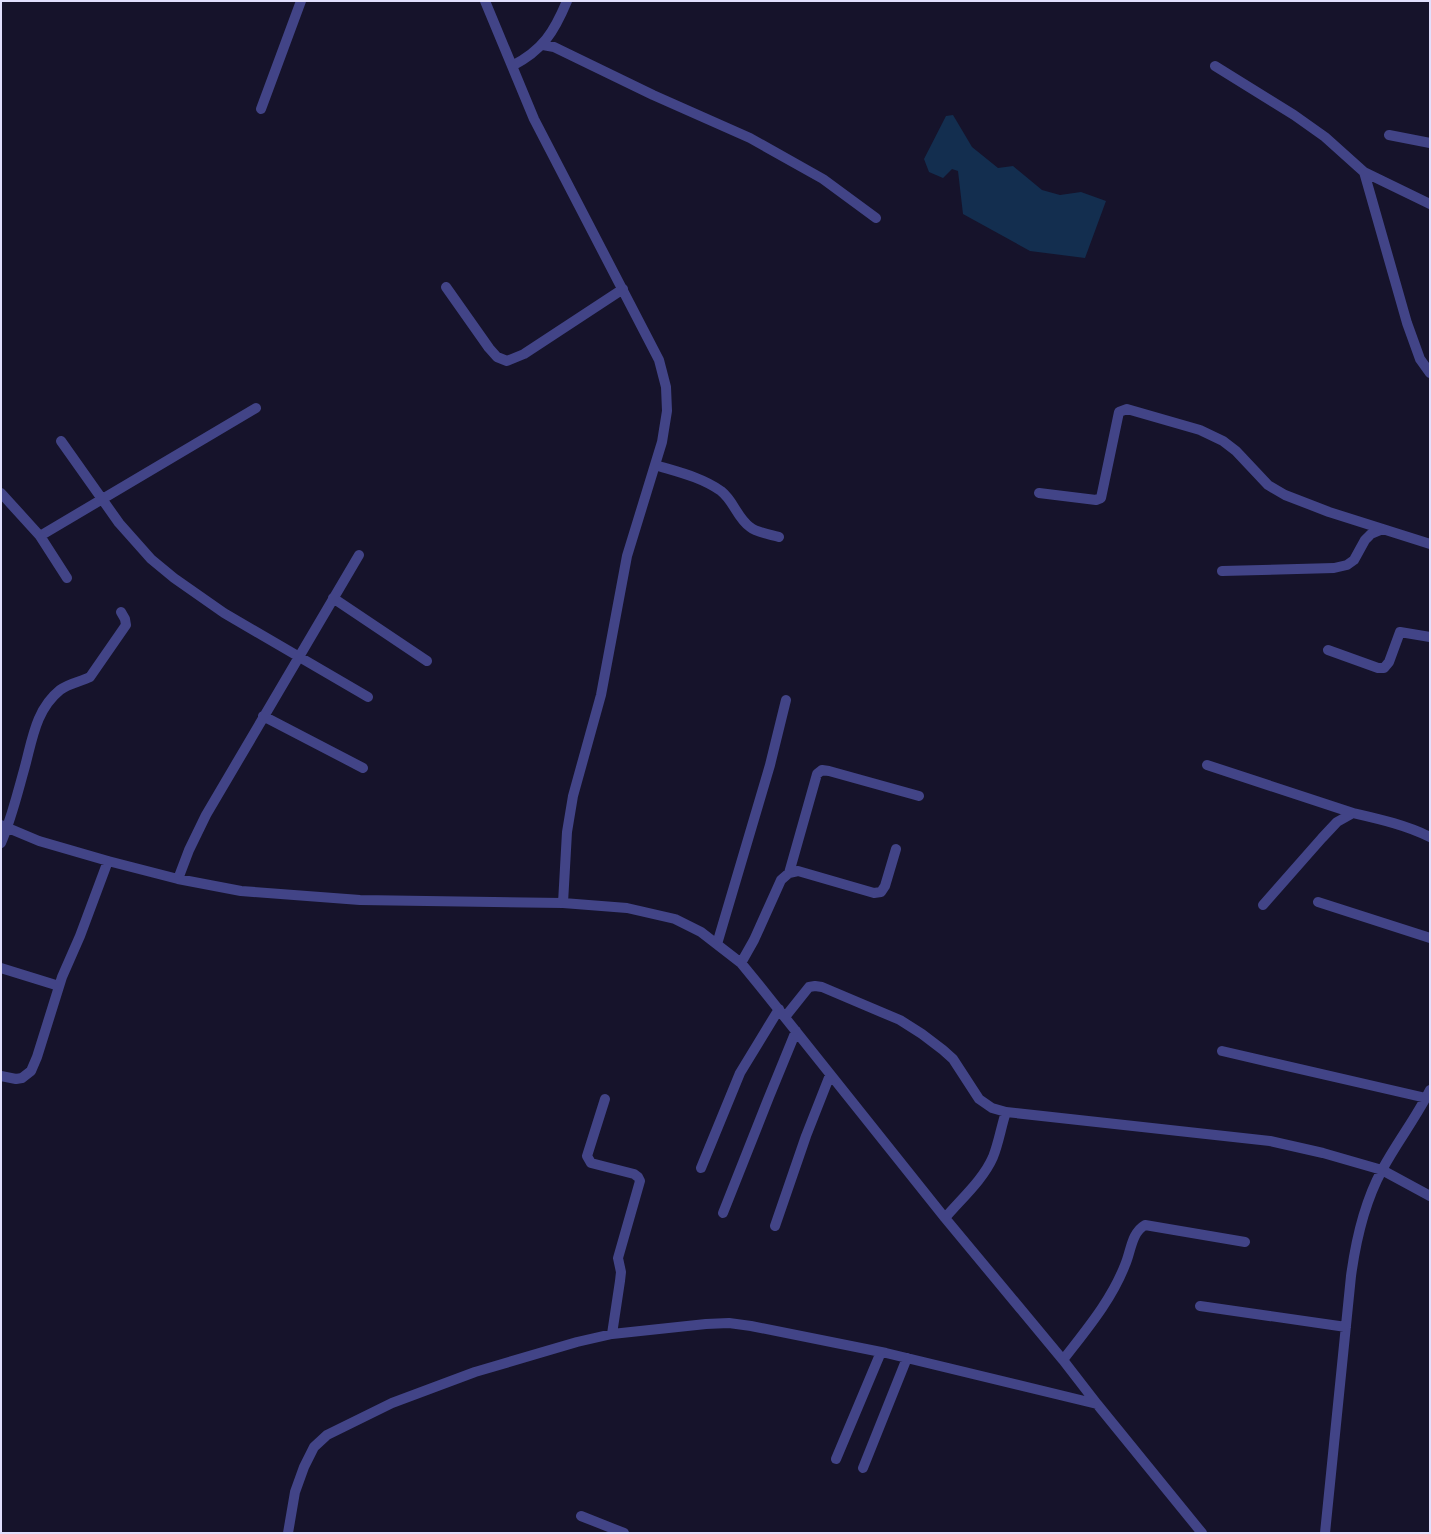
<svg xmlns="http://www.w3.org/2000/svg" width="1431" height="1534" font-family="Barlow,sans-serif">
<style>
.water{fill:#132e4f}
.lines{fill:none;stroke-linecap:round;stroke-linejoin:round}
.minor{stroke:#424487;stroke-width:10}
</style>
<rect width="100%" height="100%" fill="#16132b"/>
<!-- water -->
<path class="water" d="M 953,115 L 972,147 L 998,168 L 1013,166 L 1042,190 L 1060,195 L 1081,192 L 1106,201 L 1085,258 L 1030,251 L 963,214 L 958,171 L 952,169 L 943,178 L 929,172 L 924,159 L 946,116 Z"/>
<g class="lines">
<!-- minor -->
<path class="minor" d="M 485,1 L 534,119 L 659,360 L 666,387 L 667,411 L 662,442 L 627,556 L 601,695 L 573,796 L 567,832 L 563,903
M 543,45 L 554,47 L 653,95 L 750,138 L 823,179 L 876,218
M 512,66 C 543,50 554,32 567,1
M 1215,66 L 1294,115 L 1325,137 L 1364,172 L 1430,204
M 261,109 L 301,1
M 1389,135 L 1430,143
M 1364,172 L 1407,323 L 1420,359 L 1430,373
M 446,287 L 489,348 L 497,357 L 507,361 L 524,354 L 623,289
M 61,441 L 119,523 L 151,559 L 174,578 L 224,613 L 368,697
M 655,465 C 678,472 701,477 721,491 C 734,501 737,518 750,527 C 757,533 770,534 779,537
M 1,493 L 40,536 L 67,578
M 1039,493 L 1096,500 L 1101,498 L 1119,412 L 1127,409 L 1200,430 L 1223,441 L 1236,451 L 1268,485 L 1285,495 L 1329,512 L 1430,544
M 40,536 L 256,408
M 1222,571 L 1334,568 L 1347,565 L 1354,560 L 1365,540 L 1371,534 L 1383,529
M 333,598 L 427,661
M 1328,650 L 1378,668 L 1384,668 L 1389,662 L 1400,632 L 1430,637
M 263,716 L 363,768
M 1207,765 L 1353,813
M 1,825 L 39,841 L 108,861 L 178,879 L 241,891 L 360,900 L 563,903 L 627,908 L 675,919 L 701,932 L 741,963 L 759,985 L 945,1218 L 1063,1360 L 1097,1404 L 1202,1533
M 1,843 C 11,820 17,795 24,770 C 32,742 35,710 60,690 C 69,683 80,682 90,677 L 126,625 L 125,619 L 121,612
M 789,873 L 817,774 L 822,770 L 829,771 L 919,796
M 178,879 L 189,850 L 206,815 L 359,555
M 1318,902 L 1430,938
M 1263,905 L 1322,838 L 1337,822 L 1353,813 C 1379,819 1406,825 1430,837
M 717,944 L 770,765 L 786,700
M 741,963 L 754,940 L 781,880 L 789,873 L 798,871 L 874,893 L 881,892 L 885,886 L 896,849
M 1,968 L 59,986
M 785,1017 L 809,987 L 815,986 L 822,987 L 900,1020 L 922,1034 L 943,1050 L 953,1059 L 979,1099 L 992,1108 L 1006,1112 L 1270,1141 L 1323,1153 L 1382,1170 L 1430,1196
M 1222,1051 L 1426,1098
M 1,1076 L 16,1079 L 22,1078 L 31,1071 L 37,1057 L 62,977 L 80,936 L 108,861
M 605,1099 L 587,1156 L 591,1163 L 634,1174 L 638,1177 L 640,1181 L 618,1258 L 621,1272 L 620,1281 L 612,1334
M 701,1168 L 740,1073 L 779,1009
M 723,1213 L 769,1097 L 796,1031
M 945,1218 C 961,1199 983,1180 993,1157 C 999,1142 1001,1127 1006,1112
M 775,1226 L 806,1136 L 830,1075
M 1200,1306 L 1346,1327
M 1063,1360 C 1086,1330 1111,1301 1125,1265 C 1131,1252 1131,1233 1145,1225 L 1245,1242
M 836,1459 L 881,1352
M 863,1468 L 907,1358
M 581,1516 L 624,1533
M 288,1533 L 295,1492 L 304,1467 L 314,1447 L 327,1435 L 392,1403 L 475,1372 L 577,1342 L 612,1334 L 706,1324 L 729,1323 L 751,1326 L 886,1353 L 1097,1404
M 1325,1533 L 1351,1276 C 1356,1239 1364,1203 1382,1170 C 1397,1142 1416,1118 1430,1090"/>
</g>
<!-- border -->
<rect width="1431" height="1534" fill="none" stroke="#e1dffd" stroke-width="4"/>
</svg>
